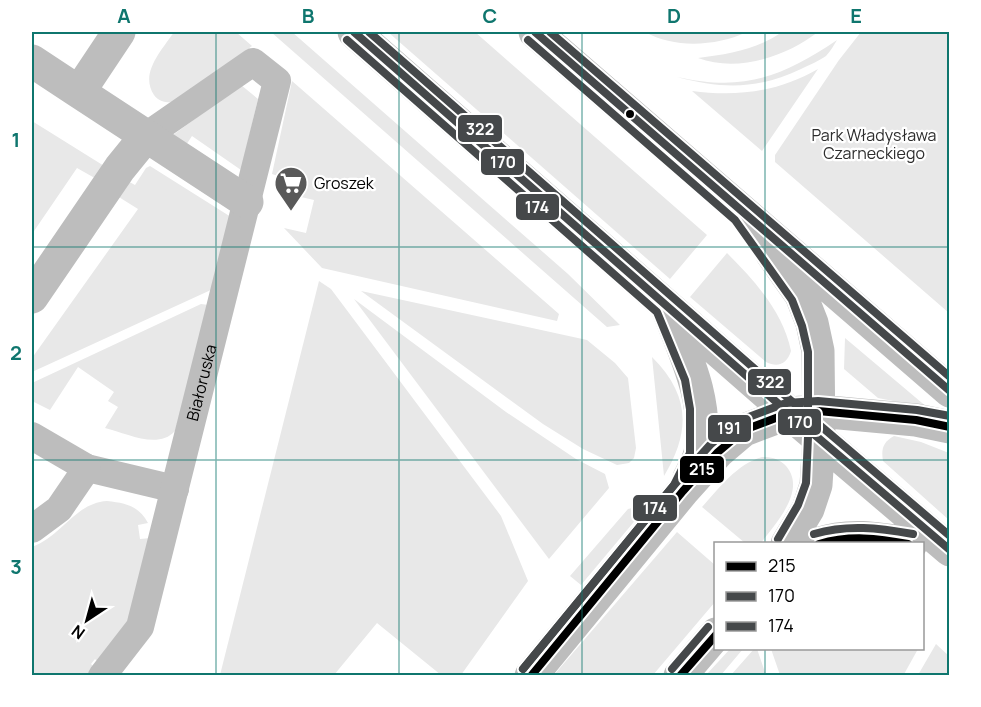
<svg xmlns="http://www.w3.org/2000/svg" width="981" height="707" font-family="Manrope,sans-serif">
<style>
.green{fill:#e8e8e8}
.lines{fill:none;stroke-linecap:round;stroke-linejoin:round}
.pedestrian{stroke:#bdbdbd;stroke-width:28}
.minor{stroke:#bdbdbd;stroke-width:33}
.tertiary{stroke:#bdbdbd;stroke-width:33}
.bus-1-casing{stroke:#fff;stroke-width:12}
.bus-2-casing{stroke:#fff;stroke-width:12}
.bus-3-casing{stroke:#fff;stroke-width:12}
.bus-4-casing{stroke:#fff;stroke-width:12}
.bus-5-casing{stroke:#fff;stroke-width:12}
.bus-1{stroke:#000;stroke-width:8}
.bus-2{stroke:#45484a;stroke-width:8}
.bus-3{stroke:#45484a;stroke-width:8}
.bus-4{stroke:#45484a;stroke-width:8}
.bus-5{stroke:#45484a;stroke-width:8}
.grid{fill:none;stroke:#0f766e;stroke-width:1.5;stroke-opacity:0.55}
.bus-dot{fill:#000;stroke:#fff;stroke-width:2}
.labels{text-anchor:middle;stroke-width:4.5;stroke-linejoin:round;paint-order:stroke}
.park-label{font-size:16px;fill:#2d2d2d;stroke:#fff}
.poi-label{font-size:16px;fill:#000;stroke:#fff;text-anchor:start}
.street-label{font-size:16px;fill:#000;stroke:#fff}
.line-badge{stroke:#fff;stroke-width:2}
.badge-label{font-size:16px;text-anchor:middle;font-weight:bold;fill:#fff}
.neatline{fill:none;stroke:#0f766e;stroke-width:2}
.grid-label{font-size:20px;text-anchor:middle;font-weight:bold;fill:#0f766e}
</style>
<rect width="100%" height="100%" fill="#fff"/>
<!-- green -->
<path class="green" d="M 174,32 L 236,32 L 252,46 L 175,102 C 167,103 159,102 154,95 C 139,73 163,49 174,32 Z
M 271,32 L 292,32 L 568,274 L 620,325 L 607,327 Z
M 388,32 L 475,32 L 707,235 L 670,279 Z
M 645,32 L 747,32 C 717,46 675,49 645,32 Z
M 782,32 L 818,32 C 787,56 738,73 698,58 C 729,54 756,50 782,32 Z
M 861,32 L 949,32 L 949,313 L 775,162 L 775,155 L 839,60 Z
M 837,40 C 834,45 830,52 826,56 C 819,61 809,65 801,69 C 757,90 722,89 677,77 C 744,92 782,77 837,40 Z
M 818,69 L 762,151 L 692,91 C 737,97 778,92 818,69 Z
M 292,81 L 559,314 L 557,321 L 322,268 L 284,228 L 306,233 L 314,200 L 301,197 L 300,183 L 272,174 Z
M 241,85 L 258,99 L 241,170 L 192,136 L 184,148 L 173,135 Z
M 32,121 L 109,169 L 100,181 L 77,168 L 32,234 Z
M 150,166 L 231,217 L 213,289 L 32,372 L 32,358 L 138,209 L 114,194 L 124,179 L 135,185 L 146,168 Z
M 727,253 C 755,281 783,312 791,351 C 787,364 778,368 766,362 L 690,297 Z
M 319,281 L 331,289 L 501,516 L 528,581 L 461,675 L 441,675 L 377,623 L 334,675 L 220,675 Z
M 361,291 L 587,340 L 615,363 L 628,378 L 636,448 L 634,458 L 629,463 L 617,465 L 583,449 L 543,424 Z
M 354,299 L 506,412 L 576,459 L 605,474 L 609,488 L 549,559 Z
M 201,304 L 209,305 L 175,431 C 158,450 126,433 105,428 L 118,407 L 108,401 L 114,392 L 78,367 L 50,410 L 32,401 L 32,383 Z
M 845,338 L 928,408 L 878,398 L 844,369 Z
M 652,357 C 690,395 691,431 664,476 Z
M 894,436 L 921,442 L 949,453 L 949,520 L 883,461 C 881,449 883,442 894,436 Z
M 762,457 C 771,457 777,458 784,464 C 809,488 776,523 761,543 L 745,543 L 702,507 C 719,488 737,464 762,457 Z
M 107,501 C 126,503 139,506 148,523 L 138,525 L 140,539 L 151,538 L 130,620 L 99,663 L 95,659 L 91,664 L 95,668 L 90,675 L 32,675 L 32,547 C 62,536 75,503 107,501 Z
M 636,507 L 643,511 L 581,585 L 570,576 L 628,509 Z
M 677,532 L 715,565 L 715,602 L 653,675 L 553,676 Z
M 936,644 L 949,656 L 949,675 L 918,675 Z
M 730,649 L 743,649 L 721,675 L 706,675 Z
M 754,649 L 757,649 L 766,675 L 731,675 Z
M 771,649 L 771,648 L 918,649 L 903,676 L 780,675 Z"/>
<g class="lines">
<!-- pedestrian -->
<g class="pedestrian">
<path d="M 32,436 L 87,468 L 175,489"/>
<path d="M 32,529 L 59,509 L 87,468"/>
<path id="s1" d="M 102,676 L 140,627 L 277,81 L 253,62 L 146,136"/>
</g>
<!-- minor -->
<path class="minor" d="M 32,61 L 79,92 L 119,32
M 79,92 L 247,202
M 32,297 L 120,168 L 146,136"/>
<!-- tertiary -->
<path class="tertiary" d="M 354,32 L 789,413 L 950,550
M 535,32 L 950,391
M 772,254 L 801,295 L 812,323 L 818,351 L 819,437 L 816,485 L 808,509 L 787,544
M 668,310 C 686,356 709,402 700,453 C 698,461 693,470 689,478
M 817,544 C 850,533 877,538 911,544
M 531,676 L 683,491 L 718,452 L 744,430 L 789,413 L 818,411 L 916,420 L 950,427
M 680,676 L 716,634"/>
<!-- bus-1 casing -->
<g class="bus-1-casing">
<path id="bus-1" d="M 819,544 C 849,535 878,538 908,544
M 531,676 L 683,491 L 718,452 L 744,430 L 789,413 L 818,411 L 916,420 L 950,427
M 680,676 L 716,635"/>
</g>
<!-- bus-2 casing -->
<g class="bus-2-casing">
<path id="bus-2" d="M 354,32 L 789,413 L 950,550
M 535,32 L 950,391"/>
</g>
<!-- bus-3 casing -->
<g class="bus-3-casing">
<path id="bus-3" d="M 347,40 L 657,312 L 685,380 L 690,409 L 690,453 L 674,485 L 523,669
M 528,40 L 735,220 L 792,300 L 802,326 L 808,352 L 808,437 L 806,483 L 798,505 L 778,539"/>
</g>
<!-- bus-4 casing -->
<g class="bus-4-casing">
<path id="bus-4" d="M 369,32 L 796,405 L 950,536
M 550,32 L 950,377"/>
</g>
<!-- bus-5 casing -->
<g class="bus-5-casing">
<path id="bus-5" d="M 814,534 C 848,524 879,528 913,534
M 523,669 L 675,484 L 710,445 L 738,421 L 786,403 L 818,401 L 917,410 L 950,416
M 672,669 L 708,627"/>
</g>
<!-- bus-1 -->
<use href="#bus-1" class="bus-1"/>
<!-- bus-2 -->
<use href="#bus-2" class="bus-2"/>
<!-- bus-3 -->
<use href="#bus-3" class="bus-3"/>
<!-- bus-4 -->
<use href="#bus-4" class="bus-4"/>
<!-- bus-5 -->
<use href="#bus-5" class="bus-5"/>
</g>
<!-- grid -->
<path class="grid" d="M 216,32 L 216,676M 399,32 L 399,676M 582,32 L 582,676M 765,32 L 765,544M 32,247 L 950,247M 32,460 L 950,460M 765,648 L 765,676"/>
<!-- icons -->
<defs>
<g id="supermarket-pin" transform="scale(1.725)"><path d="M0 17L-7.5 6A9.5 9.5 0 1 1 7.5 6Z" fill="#595959" stroke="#fff"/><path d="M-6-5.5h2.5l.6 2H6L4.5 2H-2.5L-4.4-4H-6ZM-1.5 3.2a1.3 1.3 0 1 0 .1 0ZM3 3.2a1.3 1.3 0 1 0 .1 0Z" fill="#fff"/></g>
</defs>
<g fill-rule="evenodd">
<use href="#supermarket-pin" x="291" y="183"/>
</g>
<!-- markers -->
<circle class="bus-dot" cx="630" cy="114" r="5"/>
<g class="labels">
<!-- park labels -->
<g class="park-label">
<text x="874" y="141">Park Władysława<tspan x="874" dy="18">Czarneckiego</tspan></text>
</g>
<!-- poi labels -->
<g class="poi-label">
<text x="314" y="189">Groszek</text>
</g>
<!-- street labels -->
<g class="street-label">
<text dy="6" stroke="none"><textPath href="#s1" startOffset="314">Białoruska</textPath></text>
</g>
</g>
<g class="line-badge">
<rect x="457" y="114" width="46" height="29" rx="6" fill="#45484a"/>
<rect x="480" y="148" width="45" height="28" rx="6" fill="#45484a"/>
<rect x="515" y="193" width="45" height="28" rx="6" fill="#45484a"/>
<rect x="747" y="368" width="45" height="28" rx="6" fill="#45484a"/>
<rect x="777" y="408" width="45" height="28" rx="6" fill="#45484a"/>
<rect x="707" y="414" width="45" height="29" rx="6" fill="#45484a"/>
<rect x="679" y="455" width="46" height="29" rx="6" fill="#000"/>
<rect x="632" y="494" width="46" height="28" rx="6" fill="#45484a"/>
</g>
<g class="badge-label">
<text x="480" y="135">322</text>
<text x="503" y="168">170</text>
<text x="537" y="213">174</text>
<text x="770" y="388">322</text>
<text x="800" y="428">170</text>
<text x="729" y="434">191</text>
<text x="702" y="475">215</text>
<text x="655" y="514">174</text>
</g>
<!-- border -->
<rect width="981" height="707" fill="none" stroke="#ffffff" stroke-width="66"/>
<!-- legend -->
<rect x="714" y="542" width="210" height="108" fill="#ffffff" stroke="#999999" stroke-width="1.5"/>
<rect x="726" y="562" width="30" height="9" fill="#000000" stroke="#999999" stroke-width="1.5"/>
<text x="768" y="572" font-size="18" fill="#000000">215</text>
<rect x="726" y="592" width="30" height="9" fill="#45484a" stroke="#999999" stroke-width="1.5"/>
<text x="768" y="602" font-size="18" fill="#000000">170</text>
<rect x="726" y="622" width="30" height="9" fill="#45484a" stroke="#999999" stroke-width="1.5"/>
<text x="768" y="632" font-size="18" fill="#000000">174</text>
<!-- north arrow -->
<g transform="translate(87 620) rotate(216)" stroke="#ffffff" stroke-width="4.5" paint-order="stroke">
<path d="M0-4.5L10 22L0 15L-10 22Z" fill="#000000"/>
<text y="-9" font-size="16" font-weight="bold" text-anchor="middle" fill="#000000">N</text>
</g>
<rect x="33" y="33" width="915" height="641" class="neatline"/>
<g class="grid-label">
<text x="124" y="23">A</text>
<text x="308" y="23">B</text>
<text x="490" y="23">C</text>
<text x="674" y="23">D</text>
<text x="856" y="23">E</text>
<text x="16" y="147">1</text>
<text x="16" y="360">2</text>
<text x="16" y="574">3</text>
</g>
</svg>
